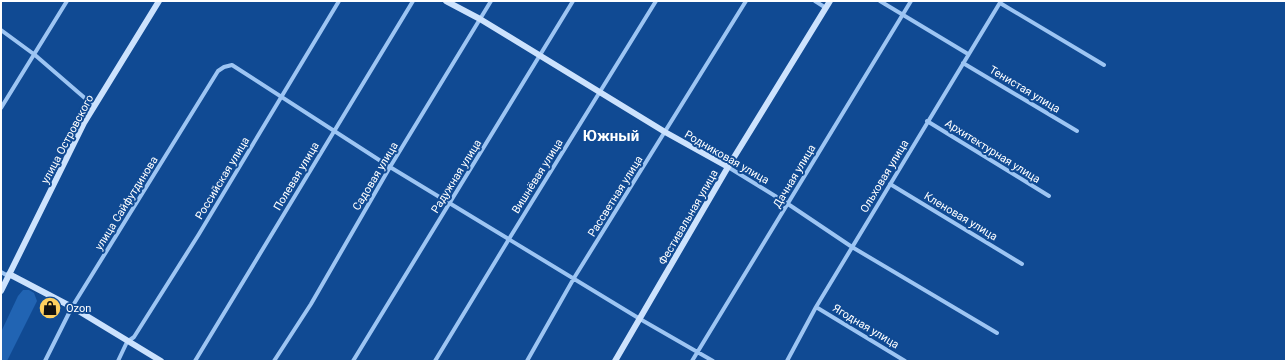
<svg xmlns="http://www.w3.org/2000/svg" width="1287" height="362" font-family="Roboto,sans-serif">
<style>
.green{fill:#2164b3}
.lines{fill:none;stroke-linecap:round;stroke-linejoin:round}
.street{stroke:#9dc5f3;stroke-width:4}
.secondary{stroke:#cce2fd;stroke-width:6}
.labels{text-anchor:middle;stroke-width:4;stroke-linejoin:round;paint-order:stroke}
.street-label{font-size:11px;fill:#fff;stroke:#104a93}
.poi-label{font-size:11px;fill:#fff;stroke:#104a93;text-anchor:start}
.district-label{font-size:15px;font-weight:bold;fill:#fff;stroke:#104a93}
</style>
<rect width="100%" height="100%" fill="#104a93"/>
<!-- green -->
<path class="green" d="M 23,290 L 29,290 L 34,293 L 37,301 L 7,361 L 1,361 L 1,332 L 18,296 Z"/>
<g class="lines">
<!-- street -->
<path class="street" d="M 815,1 L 826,8
M 880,1 L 968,54
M 1000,3 L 1104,65
M 1,30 L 35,55 L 94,106
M 963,63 L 1077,131
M 1,108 L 67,1
M 927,121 L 1049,196
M 728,167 L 788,204 L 852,247 L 997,333
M 890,184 L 1022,264
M 1,272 L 8,276
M 816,307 L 905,361
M 45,361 L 72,307 L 218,71 L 224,67 L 232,65 L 390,167 L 640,319 L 713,361
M 118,361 L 127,342 L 134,337 L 199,234 L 339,1
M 195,361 L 413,1
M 274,361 L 311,304 L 390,167 L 491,1
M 353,361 L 573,1
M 435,361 L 509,239 L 656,1
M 527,361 L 574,278 L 746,1
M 692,361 L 911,1
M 787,361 L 816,307 L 1001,1"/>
<!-- secondary -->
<path class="secondary" d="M 446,1 L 480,19 L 665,132 L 728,167
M 9,274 L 72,307 L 161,361
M 1,291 L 84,123 L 159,1
M 615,361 L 728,167 L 830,1"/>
</g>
<!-- icons -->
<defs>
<g id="shop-disc" transform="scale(1.15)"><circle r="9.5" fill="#ffd05f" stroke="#104a93"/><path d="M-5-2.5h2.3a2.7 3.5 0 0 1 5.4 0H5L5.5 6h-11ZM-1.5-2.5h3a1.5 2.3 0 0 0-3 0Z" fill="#111"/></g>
</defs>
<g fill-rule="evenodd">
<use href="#shop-disc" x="50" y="308"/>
</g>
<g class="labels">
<!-- street labels -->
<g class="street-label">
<text transform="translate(1025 89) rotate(31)" y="4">Тенистая улица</text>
<text transform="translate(67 139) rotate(-62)" y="4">улица Островского</text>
<text transform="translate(993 151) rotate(32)" y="4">Архитектурная улица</text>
<text transform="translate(727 157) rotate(30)" y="4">Родниковая улица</text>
<text transform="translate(296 176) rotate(-59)" y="4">Полевая улица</text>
<text transform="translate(375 176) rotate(-59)" y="4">Садовая улица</text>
<text transform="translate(456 176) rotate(-58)" y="4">Радужная улица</text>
<text transform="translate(537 176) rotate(-58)" y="4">Вишнёвая улица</text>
<text transform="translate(794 176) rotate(-59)" y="4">Дачная улица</text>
<text transform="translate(884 176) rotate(-59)" y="4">Ольховая улица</text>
<text transform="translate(222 178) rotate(-59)" y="4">Российская улица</text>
<text transform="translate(615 196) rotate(-58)" y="4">Рассветная улица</text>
<text transform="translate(126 203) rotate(-58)" y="4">улица Сайфутдинова</text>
<text transform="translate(961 216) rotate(31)" y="4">Кленовая улица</text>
<text transform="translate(688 217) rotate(-60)" y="4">Фестивальная улица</text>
<text transform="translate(866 326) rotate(31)" y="4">Ягодная улица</text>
</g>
<!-- poi labels -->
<g class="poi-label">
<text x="66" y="312">Ozon</text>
</g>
<!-- district labels -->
<g class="district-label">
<text x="611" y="141">Южный</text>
</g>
</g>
<!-- border -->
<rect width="1287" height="362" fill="none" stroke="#ffffff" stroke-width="4"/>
</svg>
